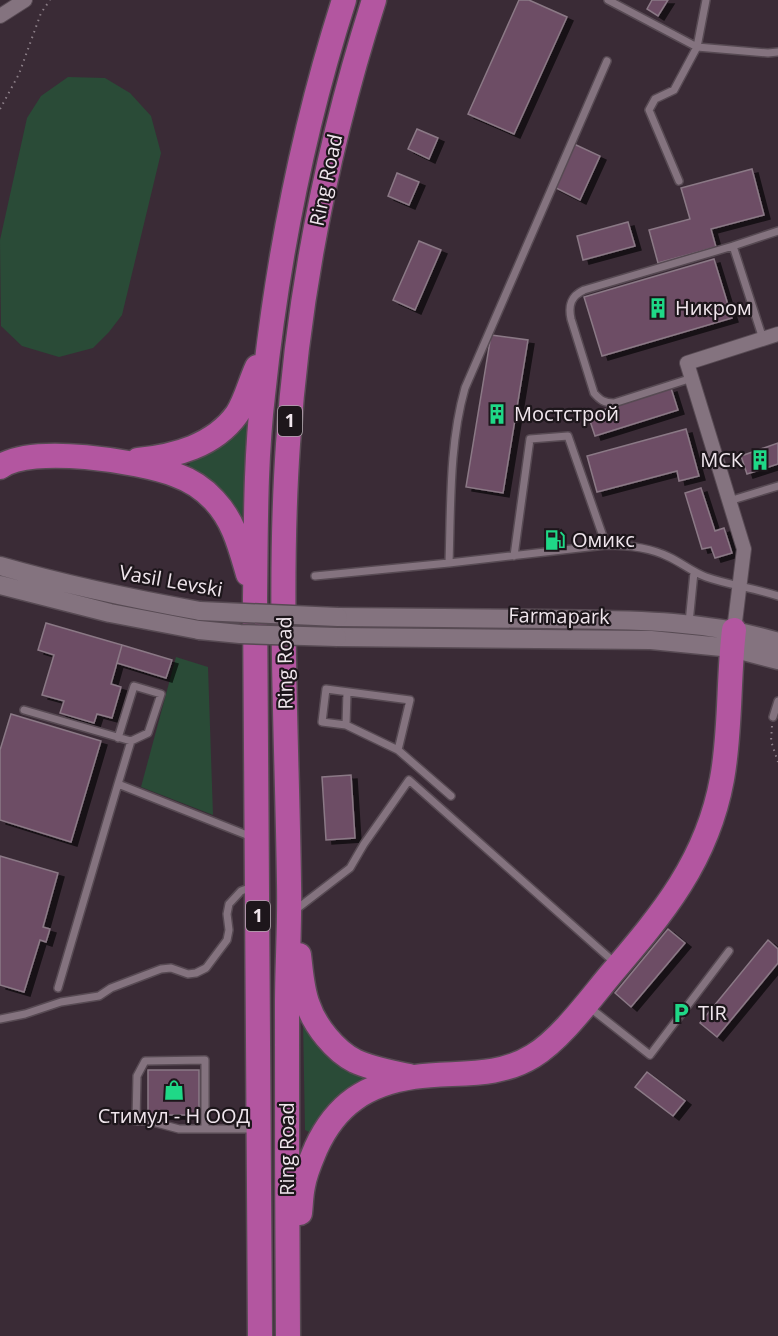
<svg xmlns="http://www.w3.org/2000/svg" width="778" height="1336" font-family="'Open Sans',sans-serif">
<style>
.green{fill:#2a4b37}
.building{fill:#6d4e65;stroke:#8b7986;stroke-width:1.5;filter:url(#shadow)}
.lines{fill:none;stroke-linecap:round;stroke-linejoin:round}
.service-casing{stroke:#574a53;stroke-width:10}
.minor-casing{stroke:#574a53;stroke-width:16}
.tertiary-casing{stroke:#574a53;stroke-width:21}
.trunk-casing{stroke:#574a53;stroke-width:27}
.path{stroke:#8b7e87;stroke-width:2;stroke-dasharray:1.5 4.5;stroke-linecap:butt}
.service{stroke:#84737f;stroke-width:7}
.minor{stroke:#84737f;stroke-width:14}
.tertiary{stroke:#84737f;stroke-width:18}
.trunk{stroke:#b356a0;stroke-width:24}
.tertiary-bridge-casing{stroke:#574a53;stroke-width:21;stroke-linecap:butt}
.tertiary-bridge{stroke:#84737f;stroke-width:18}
.labels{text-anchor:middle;stroke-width:4.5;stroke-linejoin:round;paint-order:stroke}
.shield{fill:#1d161b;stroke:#b1a8ae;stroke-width:1.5}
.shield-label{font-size:18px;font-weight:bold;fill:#f0e6ed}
.street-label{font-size:20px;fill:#f0e6ed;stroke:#1d161b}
.poi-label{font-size:20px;fill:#f0e6ed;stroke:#1d161b;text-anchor:start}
</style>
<defs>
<filter id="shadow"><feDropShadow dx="6" dy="4" stdDeviation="0" flood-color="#0009"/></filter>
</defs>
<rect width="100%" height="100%" fill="#3a2b36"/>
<!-- green -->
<path class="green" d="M 68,77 L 105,78 L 130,93 L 151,116 L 161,153 L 122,315 L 109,332 L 93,348 L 59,357 L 22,346 L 1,326 L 0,240 L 27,118 L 41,96 Z
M 248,419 L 249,423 L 242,520 L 187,470 L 191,460 Z
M 176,657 L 208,667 L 213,815 L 141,787 Z
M 303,1021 L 370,1078 L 341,1093 L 311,1133 L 305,1130 Z"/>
<!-- building -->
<path class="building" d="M 519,0 L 529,0 L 567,17 L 514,134 L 468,114 Z
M 652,0 L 668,0 L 658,16 L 647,9 Z
M 417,129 L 438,138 L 429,159 L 408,149 Z
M 574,144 L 600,156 L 580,200 L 554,187 Z
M 752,169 L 764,215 L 711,229 L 716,247 L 658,263 L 649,230 L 690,219 L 681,188 Z
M 397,173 L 419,182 L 409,205 L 388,196 Z
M 628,222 L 635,246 L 583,260 L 577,236 Z
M 419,241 L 441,250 L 415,310 L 393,300 Z
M 714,259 L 732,318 L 602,356 L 584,297 Z
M 491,335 L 528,340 L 503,493 L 466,487 Z
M 671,388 L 678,410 L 595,436 L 588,415 Z
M 686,429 L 699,476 L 679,481 L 677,471 L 597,492 L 587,456 Z
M 778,443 L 778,464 L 747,474 L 741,456 Z
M 701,488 L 715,531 L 724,528 L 732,553 L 715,558 L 711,547 L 702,549 L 685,493 Z
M 46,623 L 122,645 L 111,684 L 121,687 L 112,718 L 97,714 L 94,723 L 60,713 L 64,701 L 42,695 L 54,655 L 38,650 Z
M 122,645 L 172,660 L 166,678 L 117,663 Z
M 11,714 L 101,741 L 71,842 L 0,820 L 0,750 Z
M 351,775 L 355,838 L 326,840 L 322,777 Z
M 0,856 L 58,873 L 43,927 L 50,929 L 46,942 L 40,940 L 24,992 L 0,985 Z
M 668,929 L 685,943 L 631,1007 L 615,993 Z
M 768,940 L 778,949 L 778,963 L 717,1037 L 700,1023 Z
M 148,1070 L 199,1070 L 199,1115 L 148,1115 Z
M 647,1072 L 685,1101 L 673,1116 L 635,1087 Z"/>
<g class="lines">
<!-- service casing -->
<g class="service-casing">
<path id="service" d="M 608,0 L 697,47 L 706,0
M 607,61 L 465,388 C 449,444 451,505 449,563 L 606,545 C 628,545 649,547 669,557 C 682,563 692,572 706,577 C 729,585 754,588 778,596
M 679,181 L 649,110 L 655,99 L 674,90 L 697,47 L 768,53 L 778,52
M 733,246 L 778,231
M 692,378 L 614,403 C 604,403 600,400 594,393 L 571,319 C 568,305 571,296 584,290 L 733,246 L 763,339
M 729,501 L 778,486
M 514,556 L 530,439 L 568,436 L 606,545
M 315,576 L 449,563
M 689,623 L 694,572
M 347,692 L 346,725 L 322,722 L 326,689 L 410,700 L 398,750
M 24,710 L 131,741 L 118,784
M 773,717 L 778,701
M 346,725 L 398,750 L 451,796
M 118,738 L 134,686 L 161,694 L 148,733 L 131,741
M 294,911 L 350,868 L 364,844 L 409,780 L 614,962
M 58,988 L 118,784 L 252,837
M 589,1007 L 650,1055 L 729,951
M 0,1019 L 25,1014 L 61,1002 L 99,996 L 111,988 L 161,969 L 171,968 L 188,974 L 196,973 L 206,968 L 227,940 L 229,930 L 227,914 L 229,904 L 241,891 L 252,887
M 205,1129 L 205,1060 L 145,1061 L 137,1076 L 136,1121 L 149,1121 L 179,1129 L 253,1129"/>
</g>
<!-- minor casing -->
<g class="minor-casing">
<path id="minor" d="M 0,16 L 25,0
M 734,630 L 744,549 L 687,363 L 778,334"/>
</g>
<!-- tertiary casing -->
<g class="tertiary-casing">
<path id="tertiary" d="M 0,566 C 66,585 133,599 200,611
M 0,585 L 110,613 L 199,630
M 338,617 C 408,618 478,618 548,619 C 625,620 704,619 778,642
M 337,637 L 651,640 L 732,648 L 778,660"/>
</g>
<!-- trunk casing -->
<g class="trunk-casing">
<path id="trunk" d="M 138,460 C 175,456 214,446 237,414 C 246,400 250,382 257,367
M 0,467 C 31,444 139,461 176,475 C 190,480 203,488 214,500 C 234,521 240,547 248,574
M 299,955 C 301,971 302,990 308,1005 C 315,1026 335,1051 355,1061 C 372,1069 391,1072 409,1076
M 300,1213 C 301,1204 301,1195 303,1186 C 305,1173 311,1160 316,1148 C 336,1104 367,1084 414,1077 C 455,1071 496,1079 533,1056 C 561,1039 590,999 611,974 C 663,913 707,861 722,779 C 731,730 728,680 734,630
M 260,1336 L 255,599 C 256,532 255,463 263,395 C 277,261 303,128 344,0
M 288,1336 C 287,1226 287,1115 287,1005 C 287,964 290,924 289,883 C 287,737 278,589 288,444 C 298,293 328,144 374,0"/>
</g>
<!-- path -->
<path class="path" d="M 0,109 L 19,74 L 41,13 L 50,0
M 772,726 L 771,741 L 778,762"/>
<!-- service -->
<use href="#service" class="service"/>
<!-- minor -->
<use href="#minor" class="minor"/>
<!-- tertiary -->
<use href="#tertiary" class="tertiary"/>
<!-- trunk -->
<use href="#trunk" class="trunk"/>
<!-- tertiary-bridge casing -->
<g class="tertiary-bridge-casing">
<path id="tertiary-bridge" d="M 200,611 L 338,617
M 199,630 L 240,634 L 337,637"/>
</g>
<!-- tertiary-bridge -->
<use href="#tertiary-bridge" class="tertiary-bridge"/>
</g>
<!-- icons -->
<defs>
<g id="building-bare" transform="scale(1.62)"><path d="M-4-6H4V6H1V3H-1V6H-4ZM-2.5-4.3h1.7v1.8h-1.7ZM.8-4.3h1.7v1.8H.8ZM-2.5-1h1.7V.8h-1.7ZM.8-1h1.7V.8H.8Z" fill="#1fd887" stroke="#1d161b" stroke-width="2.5" paint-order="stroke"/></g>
<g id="fuel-bare" transform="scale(1.62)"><path d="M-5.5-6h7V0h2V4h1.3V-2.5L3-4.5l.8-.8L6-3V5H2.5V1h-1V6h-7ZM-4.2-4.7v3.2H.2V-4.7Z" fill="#1fd887" stroke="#1d161b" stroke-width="2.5" paint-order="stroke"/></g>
<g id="parking-bare" transform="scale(1.62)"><path d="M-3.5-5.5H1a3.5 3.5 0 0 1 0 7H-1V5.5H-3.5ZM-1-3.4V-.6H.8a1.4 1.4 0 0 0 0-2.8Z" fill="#1fd887" stroke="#1d161b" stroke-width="2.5" paint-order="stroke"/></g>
<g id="shop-bare" transform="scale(1.62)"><path d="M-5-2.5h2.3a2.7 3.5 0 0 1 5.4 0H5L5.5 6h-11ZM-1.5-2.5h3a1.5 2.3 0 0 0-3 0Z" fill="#1fd887" stroke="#1d161b" stroke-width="2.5" paint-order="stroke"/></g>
</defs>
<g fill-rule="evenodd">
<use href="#building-bare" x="658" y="308"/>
<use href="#building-bare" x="497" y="414"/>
<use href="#building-bare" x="760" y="460"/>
<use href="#fuel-bare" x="555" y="540"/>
<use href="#parking-bare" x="681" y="1013"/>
<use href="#shop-bare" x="174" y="1090"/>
</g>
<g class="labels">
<!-- shield labels -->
<g class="shield">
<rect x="278" y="406" width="24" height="30" rx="4.5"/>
<rect x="246" y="901" width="24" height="30" rx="4.5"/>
</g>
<g class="shield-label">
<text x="290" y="427">1</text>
<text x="258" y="922">1</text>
</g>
<!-- street labels -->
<g class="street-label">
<text transform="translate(326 180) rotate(-78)" y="7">Ring Road</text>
<text transform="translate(171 581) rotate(10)" y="7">Vasil Levski</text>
<text transform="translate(559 616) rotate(1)" y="7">Farmapark</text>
<text transform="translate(285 663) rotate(-91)" y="7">Ring Road</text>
<text transform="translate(287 1149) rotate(-90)" y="7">Ring Road</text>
</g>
<!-- poi labels -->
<g class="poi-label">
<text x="675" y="315">Никром</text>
<text x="514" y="421">Мостстрой</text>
<text x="743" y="467" text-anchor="end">МСК</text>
<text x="572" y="547">Омикс</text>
<text x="698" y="1020">TIR</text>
<text x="174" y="1123" text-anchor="middle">Стимул - Н ООД</text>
</g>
</g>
</svg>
